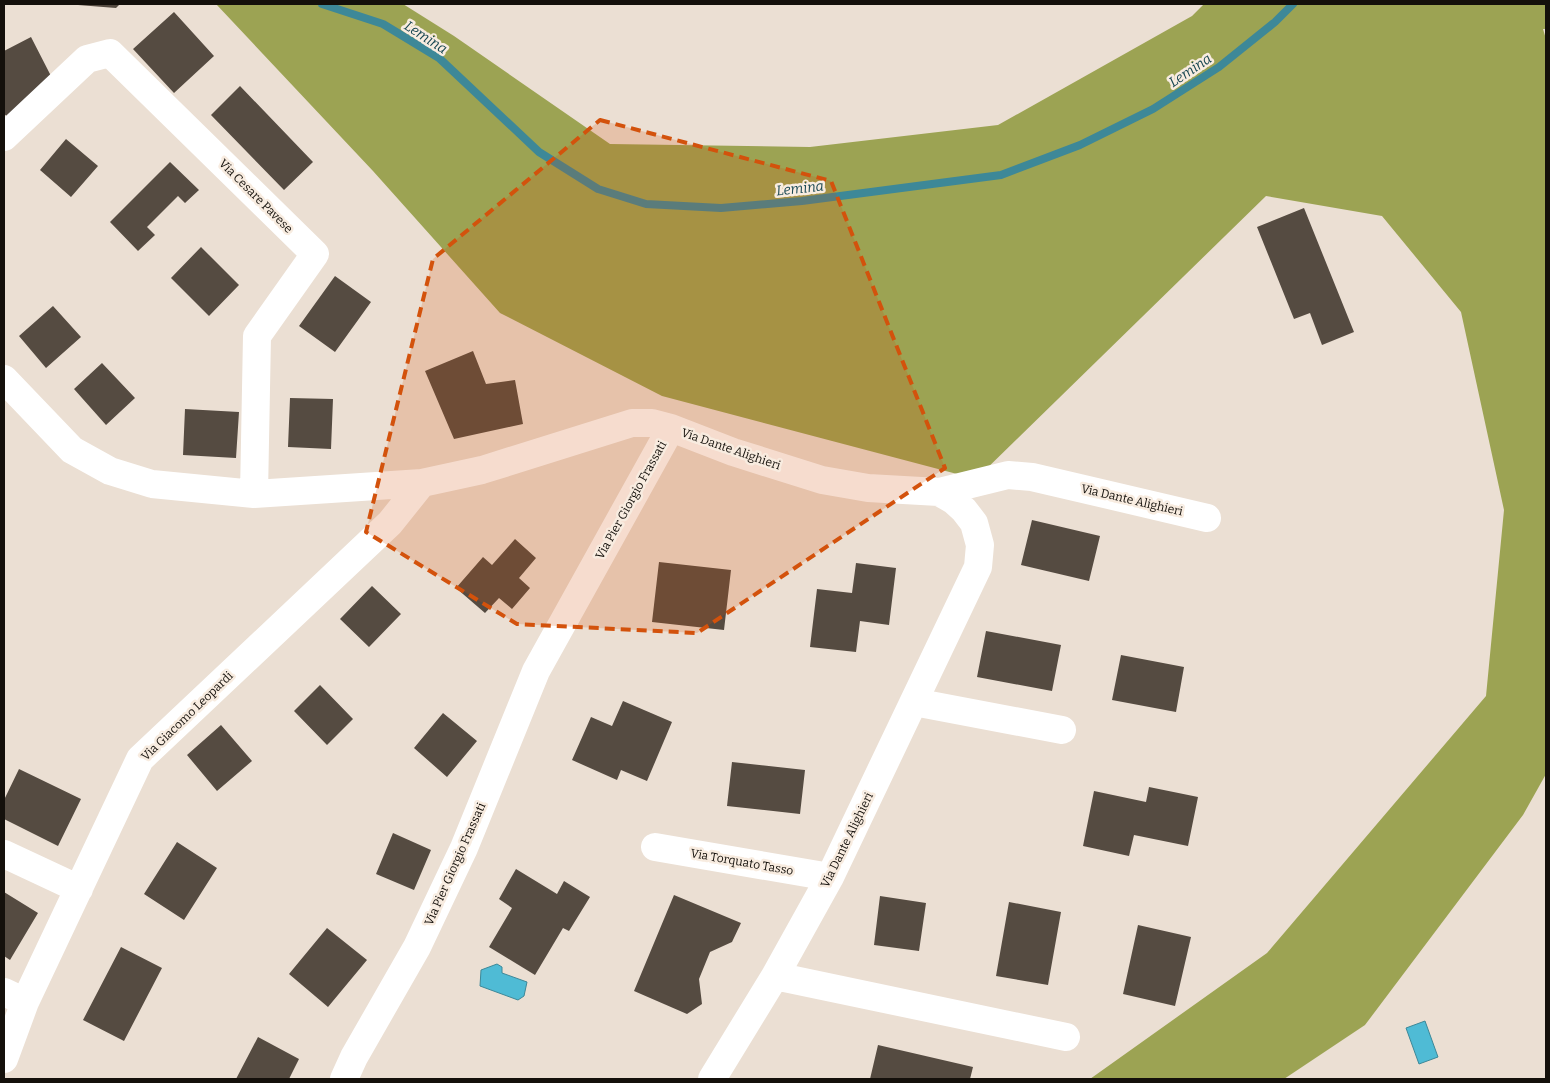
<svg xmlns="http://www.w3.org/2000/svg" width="1550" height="1083" font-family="Bitter,serif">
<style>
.forest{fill:#9ca353}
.water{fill:#4fbbd5;stroke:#3d8898}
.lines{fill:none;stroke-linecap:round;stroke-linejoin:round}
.stream{stroke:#3d8898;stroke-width:8}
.building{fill:#554b41}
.street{stroke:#fff;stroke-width:28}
.marked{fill:#d3520c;fill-opacity:0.2;stroke:#d3520c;stroke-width:4;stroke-dasharray:10 6;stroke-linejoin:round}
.labels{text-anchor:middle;stroke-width:5;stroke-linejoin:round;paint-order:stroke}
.street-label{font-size:12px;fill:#14100b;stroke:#f8ece0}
.water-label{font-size:14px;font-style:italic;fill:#174651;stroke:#f8ece0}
</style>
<rect width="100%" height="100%" fill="#ebdfd3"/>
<!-- forest -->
<path class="forest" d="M 216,4 L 403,4 L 454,36 L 610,144 L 810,147 L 998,125 L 1192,16 L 1204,4 L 1546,4 L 1546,29 L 1543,29 L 1546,39 L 1546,774 L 1523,815 L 1365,1025 L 1284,1079 L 1090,1079 L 1267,953 L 1486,696 L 1504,510 L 1461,312 L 1382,216 L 1266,196 L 976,479 L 662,396 L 500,313 L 373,171 Z"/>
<!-- water -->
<path class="water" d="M 497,964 L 502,967 L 502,973 L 527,982 L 524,996 L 518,1000 L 480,986 L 481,970 Z
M 1425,1021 L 1438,1057 L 1419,1064 L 1406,1028 Z"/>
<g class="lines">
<!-- stream -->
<path class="stream" d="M 322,4 L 383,24 L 439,58 L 539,152 L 598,189 L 646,204 L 721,208 L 802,201 L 1001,175 L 1080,145 L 1153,109 L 1219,67 L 1275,22 L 1293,4"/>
</g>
<!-- building -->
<path class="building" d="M 78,4 L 120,4 L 116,8 L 78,5 Z
M 174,12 L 214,56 L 174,93 L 133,49 Z
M 31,37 L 51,76 L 8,117 L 4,114 L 4,51 Z
M 240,86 L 313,162 L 284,190 L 211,115 Z
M 66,139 L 98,166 L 71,197 L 40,170 Z
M 170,162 L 199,190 L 185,203 L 178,196 L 147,227 L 155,235 L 138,251 L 110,222 Z
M 1304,208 L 1354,332 L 1322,345 L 1310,313 L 1294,319 L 1257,227 Z
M 201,247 L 239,285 L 209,316 L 171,278 Z
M 335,276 L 371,302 L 335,352 L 299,326 Z
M 53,306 L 81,337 L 46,368 L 19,336 Z
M 473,351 L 486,384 L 515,380 L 523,424 L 454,439 L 425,371 Z
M 102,363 L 135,398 L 106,425 L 74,389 Z
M 290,398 L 333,399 L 331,449 L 288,447 Z
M 185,409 L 239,412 L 236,458 L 183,455 Z
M 1032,520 L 1100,536 L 1089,581 L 1021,565 Z
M 515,539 L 536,558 L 519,578 L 530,588 L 512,609 L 499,598 L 485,613 L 456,588 L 483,557 L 492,565 Z
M 659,562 L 731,570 L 724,630 L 652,622 Z
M 856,563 L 896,568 L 889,625 L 860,621 L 856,652 L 810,647 L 817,589 L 852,593 Z
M 372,586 L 401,614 L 369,647 L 340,619 Z
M 986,631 L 1061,645 L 1052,691 L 977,677 Z
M 1121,655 L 1184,667 L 1176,712 L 1112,700 Z
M 320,685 L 353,719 L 327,745 L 294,711 Z
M 623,701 L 672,722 L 647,781 L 621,770 L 617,780 L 572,760 L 591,717 L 612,726 Z
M 443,713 L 477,741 L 447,777 L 414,748 Z
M 221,725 L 252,761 L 217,791 L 187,755 Z
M 732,762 L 805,770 L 800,814 L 727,806 Z
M 19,769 L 81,799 L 58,846 L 4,819 L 4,800 Z
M 1149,787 L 1198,797 L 1188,846 L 1134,835 L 1129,856 L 1083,846 L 1094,791 L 1146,802 Z
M 393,833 L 431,850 L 414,890 L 376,874 Z
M 177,842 L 217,868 L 184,920 L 144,894 Z
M 516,869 L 557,894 L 564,881 L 590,897 L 569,931 L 563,928 L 535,975 L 489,947 L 512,908 L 499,899 Z
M 4,892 L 38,913 L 10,960 L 4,956 Z
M 674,895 L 741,923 L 732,942 L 710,952 L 699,979 L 702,1004 L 687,1014 L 634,991 Z
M 880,896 L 926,903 L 919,951 L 874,945 Z
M 1009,902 L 1061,912 L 1048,985 L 996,976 Z
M 1138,925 L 1191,937 L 1175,1006 L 1123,994 Z
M 327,928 L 367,960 L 328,1007 L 289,974 Z
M 121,947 L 162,968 L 124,1041 L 83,1020 Z
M 258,1037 L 299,1059 L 289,1079 L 236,1079 Z
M 878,1045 L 973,1067 L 970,1079 L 870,1079 Z"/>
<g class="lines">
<!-- street -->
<path class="street" d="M 4,137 L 87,59 L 110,53 L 315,254 L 257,336 L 254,494
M 4,379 L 72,450 L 110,471 L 152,484 L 254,494 L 422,483 L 482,470 L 632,423 L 652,423 L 671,428 L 733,452 L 822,480 L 868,488 L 939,492 L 953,500 L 964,510 L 974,523 L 980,545 L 978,567 L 830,877 L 775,976 L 712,1079
M 939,492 L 1008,475 L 1032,477 L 1207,518
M 914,702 L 1062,730
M 655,847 L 830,877
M 4,854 L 79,889
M 775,976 L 1066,1037
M 4,992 L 25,1002
M 4,1059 L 25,1002 L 140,759 L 390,523 L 422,483
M 344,1079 L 354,1057 L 417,947 L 464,848 L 536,671 L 671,428"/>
</g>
<!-- marked area -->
<path class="marked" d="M 600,120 L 831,181 L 945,468 L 697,633 L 517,624 L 366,532 L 433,259 Z"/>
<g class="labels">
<!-- street labels -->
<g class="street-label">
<text transform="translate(256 196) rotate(45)" y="4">Via Cesare Pavese</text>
<text transform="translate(731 449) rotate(19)" y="4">Via Dante Alighieri</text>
<text transform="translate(631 500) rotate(-61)" y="4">Via Pier Giorgio Frassati</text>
<text transform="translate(1132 500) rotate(13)" y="4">Via Dante Alighieri</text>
<text transform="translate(187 716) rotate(-44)" y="4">Via Giacomo Leopardi</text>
<text transform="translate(847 840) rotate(-64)" y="4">Via Dante Alighieri</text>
<text transform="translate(742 862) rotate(10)" y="4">Via Torquato Tasso</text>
<text transform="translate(455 864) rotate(-66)" y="4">Via Pier Giorgio Frassati</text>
</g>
<!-- water labels -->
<g class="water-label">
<text transform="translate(426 37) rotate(33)" y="5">Lemina</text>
<text transform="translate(1190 70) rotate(-34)" y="5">Lemina</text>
<text transform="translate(800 188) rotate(-6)" y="5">Lemina</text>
</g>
</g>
<!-- border -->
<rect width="1550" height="1083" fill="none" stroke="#14100b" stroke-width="10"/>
</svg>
